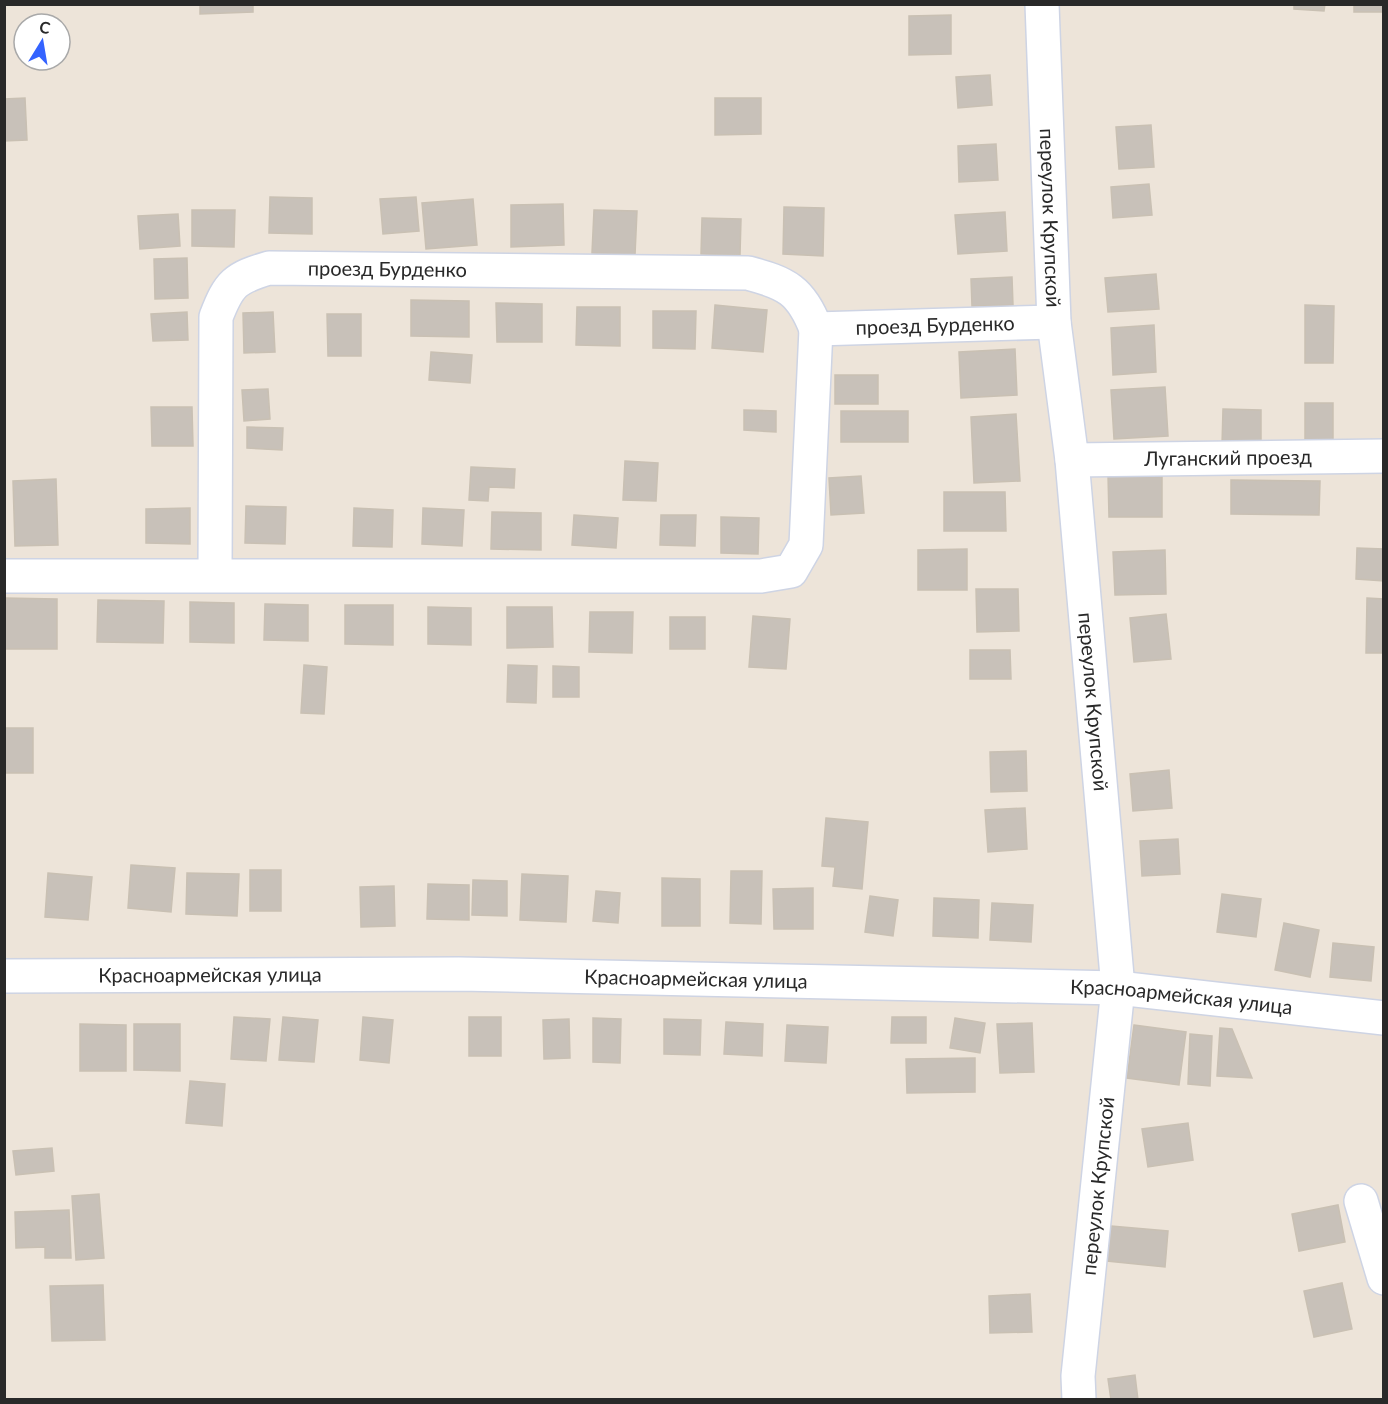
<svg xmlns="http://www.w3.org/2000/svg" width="1388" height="1404" font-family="Lato,sans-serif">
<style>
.building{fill:#c8c1b9;stroke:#c9c0b3;stroke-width:1.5}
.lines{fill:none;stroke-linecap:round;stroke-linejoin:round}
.minor-casing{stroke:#ced4e4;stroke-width:36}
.minor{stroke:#fff;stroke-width:33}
.labels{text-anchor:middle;stroke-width:4.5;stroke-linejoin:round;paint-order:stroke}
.street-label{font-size:20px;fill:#292929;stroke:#fff}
</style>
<rect width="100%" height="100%" fill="#ede4d9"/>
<!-- building -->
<path class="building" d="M 200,4 L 253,4 L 253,12 L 200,14 Z
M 1294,4 L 1325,4 L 1324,11 L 1294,9 Z
M 1354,4 L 1384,4 L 1384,12 L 1354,12 Z
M 951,15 L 951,54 L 909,55 L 909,16 Z
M 990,75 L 992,105 L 958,108 L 956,77 Z
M 25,98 L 27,140 L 4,141 L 4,99 Z
M 715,98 L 761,98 L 761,134 L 715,135 Z
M 1151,125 L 1154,167 L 1119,169 L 1116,127 Z
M 996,144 L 998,180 L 959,182 L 958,146 Z
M 1149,184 L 1152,215 L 1113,218 L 1111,187 Z
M 270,197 L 312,198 L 312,234 L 269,233 Z
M 416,197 L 419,231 L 383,234 L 380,199 Z
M 473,199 L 477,245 L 426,249 L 422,203 Z
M 563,204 L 564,245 L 511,247 L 511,205 Z
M 784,207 L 824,208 L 823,256 L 783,254 Z
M 192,210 L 235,210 L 234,247 L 192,246 Z
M 594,210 L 637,211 L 635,255 L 592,253 Z
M 1005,212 L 1007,251 L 958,254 L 955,215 Z
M 178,214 L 180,246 L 140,249 L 138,216 Z
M 702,218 L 741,219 L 740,255 L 701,254 Z
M 187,258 L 188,298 L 155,299 L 154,259 Z
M 1156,274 L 1159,309 L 1108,312 L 1105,278 Z
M 1012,277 L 1013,305 L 972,306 L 971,279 Z
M 411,300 L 469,301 L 469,337 L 411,336 Z
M 496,303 L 542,304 L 542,342 L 497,342 Z
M 715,305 L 767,310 L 763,352 L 712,348 Z
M 1305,305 L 1334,306 L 1333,363 L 1305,363 Z
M 577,307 L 620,307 L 620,346 L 576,345 Z
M 653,311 L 696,311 L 695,349 L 653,348 Z
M 187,312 L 188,340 L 153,341 L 151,314 Z
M 273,312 L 275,352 L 244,353 L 243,313 Z
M 327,314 L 361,314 L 361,356 L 328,356 Z
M 1154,325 L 1156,372 L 1113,375 L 1111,328 Z
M 1015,349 L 1017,395 L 961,398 L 959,352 Z
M 431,352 L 472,355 L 470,383 L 429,380 Z
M 835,375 L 878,375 L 878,404 L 835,404 Z
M 1165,387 L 1168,436 L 1114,439 L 1111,390 Z
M 268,389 L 270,419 L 244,421 L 242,390 Z
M 1305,403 L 1333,403 L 1333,445 L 1305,445 Z
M 151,407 L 192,407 L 193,446 L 152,446 Z
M 1223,409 L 1261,410 L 1261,445 L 1222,445 Z
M 744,410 L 776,411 L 776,432 L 744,430 Z
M 841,411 L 908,411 L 908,442 L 841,442 Z
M 1016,414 L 1020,481 L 974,483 L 971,417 Z
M 247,427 L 283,428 L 282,450 L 247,448 Z
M 625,461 L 658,463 L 656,501 L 623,500 Z
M 471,467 L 515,469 L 514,488 L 489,487 L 488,501 L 469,500 Z
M 1162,474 L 1162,517 L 1109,517 L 1108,475 Z
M 861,476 L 864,513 L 831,515 L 829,478 Z
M 56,479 L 58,545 L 15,546 L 13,481 Z
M 1231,480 L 1320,481 L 1319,515 L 1231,514 Z
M 944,492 L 1005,492 L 1006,531 L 944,531 Z
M 246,506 L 286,507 L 285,544 L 245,543 Z
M 190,508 L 190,544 L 146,543 L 146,509 Z
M 354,508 L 393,510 L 392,547 L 353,546 Z
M 423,508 L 464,510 L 462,546 L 422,544 Z
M 492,512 L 541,513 L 541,550 L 491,549 Z
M 574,515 L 618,518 L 616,548 L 572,545 Z
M 661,515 L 696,515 L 695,546 L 660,545 Z
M 721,517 L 759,518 L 758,554 L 721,553 Z
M 1357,548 L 1384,549 L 1384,581 L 1356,579 Z
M 967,549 L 967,590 L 918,590 L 918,550 Z
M 1165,550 L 1166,594 L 1115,595 L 1113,552 Z
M 976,589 L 1018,589 L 1019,631 L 977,632 Z
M 4,598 L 57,599 L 57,649 L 4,649 Z
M 1367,598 L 1384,599 L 1384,653 L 1366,653 Z
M 98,600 L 164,601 L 163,643 L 97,642 Z
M 190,602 L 234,603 L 234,643 L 190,642 Z
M 265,604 L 308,605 L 308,641 L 264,640 Z
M 345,605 L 393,605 L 393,645 L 345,644 Z
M 428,607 L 471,608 L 471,645 L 428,644 Z
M 507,607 L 552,607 L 553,647 L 507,648 Z
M 590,612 L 633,612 L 632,653 L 589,652 Z
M 1166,614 L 1171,659 L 1134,662 L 1130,618 Z
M 753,616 L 790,619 L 786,669 L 749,667 Z
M 670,617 L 705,617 L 705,649 L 670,649 Z
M 970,650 L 1010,650 L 1011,679 L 970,679 Z
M 304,665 L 327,667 L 324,714 L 301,713 Z
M 508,665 L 537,666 L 536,703 L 507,702 Z
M 553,666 L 579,667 L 579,697 L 553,697 Z
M 4,728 L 33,728 L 33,773 L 4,773 Z
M 1026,751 L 1027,791 L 991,792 L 990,752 Z
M 1169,770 L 1172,808 L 1133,811 L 1130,774 Z
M 1025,808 L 1027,849 L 988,852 L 985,810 Z
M 826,818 L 868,822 L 862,889 L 833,886 L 835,867 L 822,866 Z
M 1178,839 L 1180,874 L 1142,876 L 1140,841 Z
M 131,865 L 175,868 L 171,912 L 128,908 Z
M 250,870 L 281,870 L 281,911 L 250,911 Z
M 731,871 L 762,871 L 761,924 L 730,923 Z
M 48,873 L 92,877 L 88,920 L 45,917 Z
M 187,873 L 239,874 L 237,916 L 186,914 Z
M 522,874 L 568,876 L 566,922 L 520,920 Z
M 662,878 L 700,879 L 700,926 L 662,926 Z
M 473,880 L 507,881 L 507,916 L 472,915 Z
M 428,884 L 469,885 L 469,920 L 427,919 Z
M 394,886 L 395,926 L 361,927 L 360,887 Z
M 813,888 L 813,929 L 774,929 L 773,889 Z
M 596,891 L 620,893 L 618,923 L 593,921 Z
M 1222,894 L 1261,899 L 1256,937 L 1217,932 Z
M 870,896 L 898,900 L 893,936 L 865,932 Z
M 934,898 L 979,900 L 978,938 L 933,936 Z
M 992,903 L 1033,905 L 1031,942 L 990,940 Z
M 1284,923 L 1319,930 L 1310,977 L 1275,970 Z
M 1333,943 L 1374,947 L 1371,981 L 1330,977 Z
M 234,1017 L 270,1019 L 266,1061 L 231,1059 Z
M 283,1017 L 318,1020 L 314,1062 L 279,1060 Z
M 363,1017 L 393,1020 L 389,1063 L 360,1060 Z
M 469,1017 L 501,1017 L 501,1056 L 469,1056 Z
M 892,1017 L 926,1017 L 926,1043 L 891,1043 Z
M 593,1018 L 621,1019 L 620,1063 L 593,1062 Z
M 955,1018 L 985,1023 L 980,1053 L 950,1048 Z
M 569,1019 L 570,1058 L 544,1059 L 543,1020 Z
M 664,1019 L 701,1020 L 700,1055 L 664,1054 Z
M 726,1022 L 763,1024 L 762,1056 L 724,1054 Z
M 1032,1023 L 1034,1072 L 1000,1073 L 997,1024 Z
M 80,1024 L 126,1025 L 126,1071 L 80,1071 Z
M 134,1024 L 180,1024 L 180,1071 L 134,1070 Z
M 787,1025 L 828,1027 L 826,1063 L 785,1061 Z
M 1134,1025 L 1186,1032 L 1179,1085 L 1127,1078 Z
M 1220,1028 L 1232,1029 L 1252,1078 L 1217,1076 Z
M 1190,1034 L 1212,1036 L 1210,1086 L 1188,1084 Z
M 975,1058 L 975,1092 L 907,1093 L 906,1059 Z
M 190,1081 L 225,1084 L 222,1126 L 186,1123 Z
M 1188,1123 L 1193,1160 L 1148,1167 L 1142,1129 Z
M 52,1148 L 54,1171 L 16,1175 L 13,1151 Z
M 99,1194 L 104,1258 L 76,1260 L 72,1196 Z
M 1338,1205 L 1345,1242 L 1299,1251 L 1292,1214 Z
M 69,1210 L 71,1258 L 45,1258 L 45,1247 L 16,1248 L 15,1212 Z
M 1111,1226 L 1168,1231 L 1165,1267 L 1107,1261 Z
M 1342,1283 L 1352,1329 L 1314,1337 L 1304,1291 Z
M 103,1285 L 105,1340 L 52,1341 L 50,1286 Z
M 1030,1294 L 1032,1332 L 990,1333 L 989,1296 Z
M 1135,1375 L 1138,1400 L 1111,1400 L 1108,1379 Z"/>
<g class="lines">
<!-- minor casing -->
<g class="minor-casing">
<g id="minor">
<path id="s1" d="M 1042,4 L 1054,322 L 1072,460 L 1118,988 L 1078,1376 L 1079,1400"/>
<path id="s2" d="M 1072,460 L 1384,456"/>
<path id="s3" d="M 215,575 L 216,317 C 229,283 235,278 269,268 L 748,273 C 786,283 801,290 816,329 L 1054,322"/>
<path d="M 4,576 L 761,576 L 791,571 L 806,545 L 816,329"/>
<path id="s4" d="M 4,976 L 459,974 L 1118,988 L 1384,1018"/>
<path d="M 1361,1201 L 1384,1278"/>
</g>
</g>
<!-- minor -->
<use href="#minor" class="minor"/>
</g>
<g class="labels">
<!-- street labels -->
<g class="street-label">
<text dy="7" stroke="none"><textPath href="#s1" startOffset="214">переулок Крупской</textPath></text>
<text dy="7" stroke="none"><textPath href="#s3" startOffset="453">проезд Бурденко</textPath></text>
<text dy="7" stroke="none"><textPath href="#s3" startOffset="1026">проезд Бурденко</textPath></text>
<text dy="7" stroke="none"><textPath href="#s2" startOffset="156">Луганский проезд</textPath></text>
<text dy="7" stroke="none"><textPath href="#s1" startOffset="700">переулок Крупской</textPath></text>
<text dy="7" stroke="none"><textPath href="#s4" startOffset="206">Красноармейская улица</textPath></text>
<text dy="7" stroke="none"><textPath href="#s4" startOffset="692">Красноармейская улица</textPath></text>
<text dy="7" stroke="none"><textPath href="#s4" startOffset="1178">Красноармейская улица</textPath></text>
<text transform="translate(1098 1186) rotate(-84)" y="7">переулок Крупской</text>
</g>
</g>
<!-- border -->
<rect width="1388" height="1404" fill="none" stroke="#292929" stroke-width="12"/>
<!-- north arrow -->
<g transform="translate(42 42) rotate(11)"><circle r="28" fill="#ffffff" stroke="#a9a9a9" stroke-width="1.5"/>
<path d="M0-4.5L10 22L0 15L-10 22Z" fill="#3463ff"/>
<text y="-9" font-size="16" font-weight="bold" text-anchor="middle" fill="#292929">С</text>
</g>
</svg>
